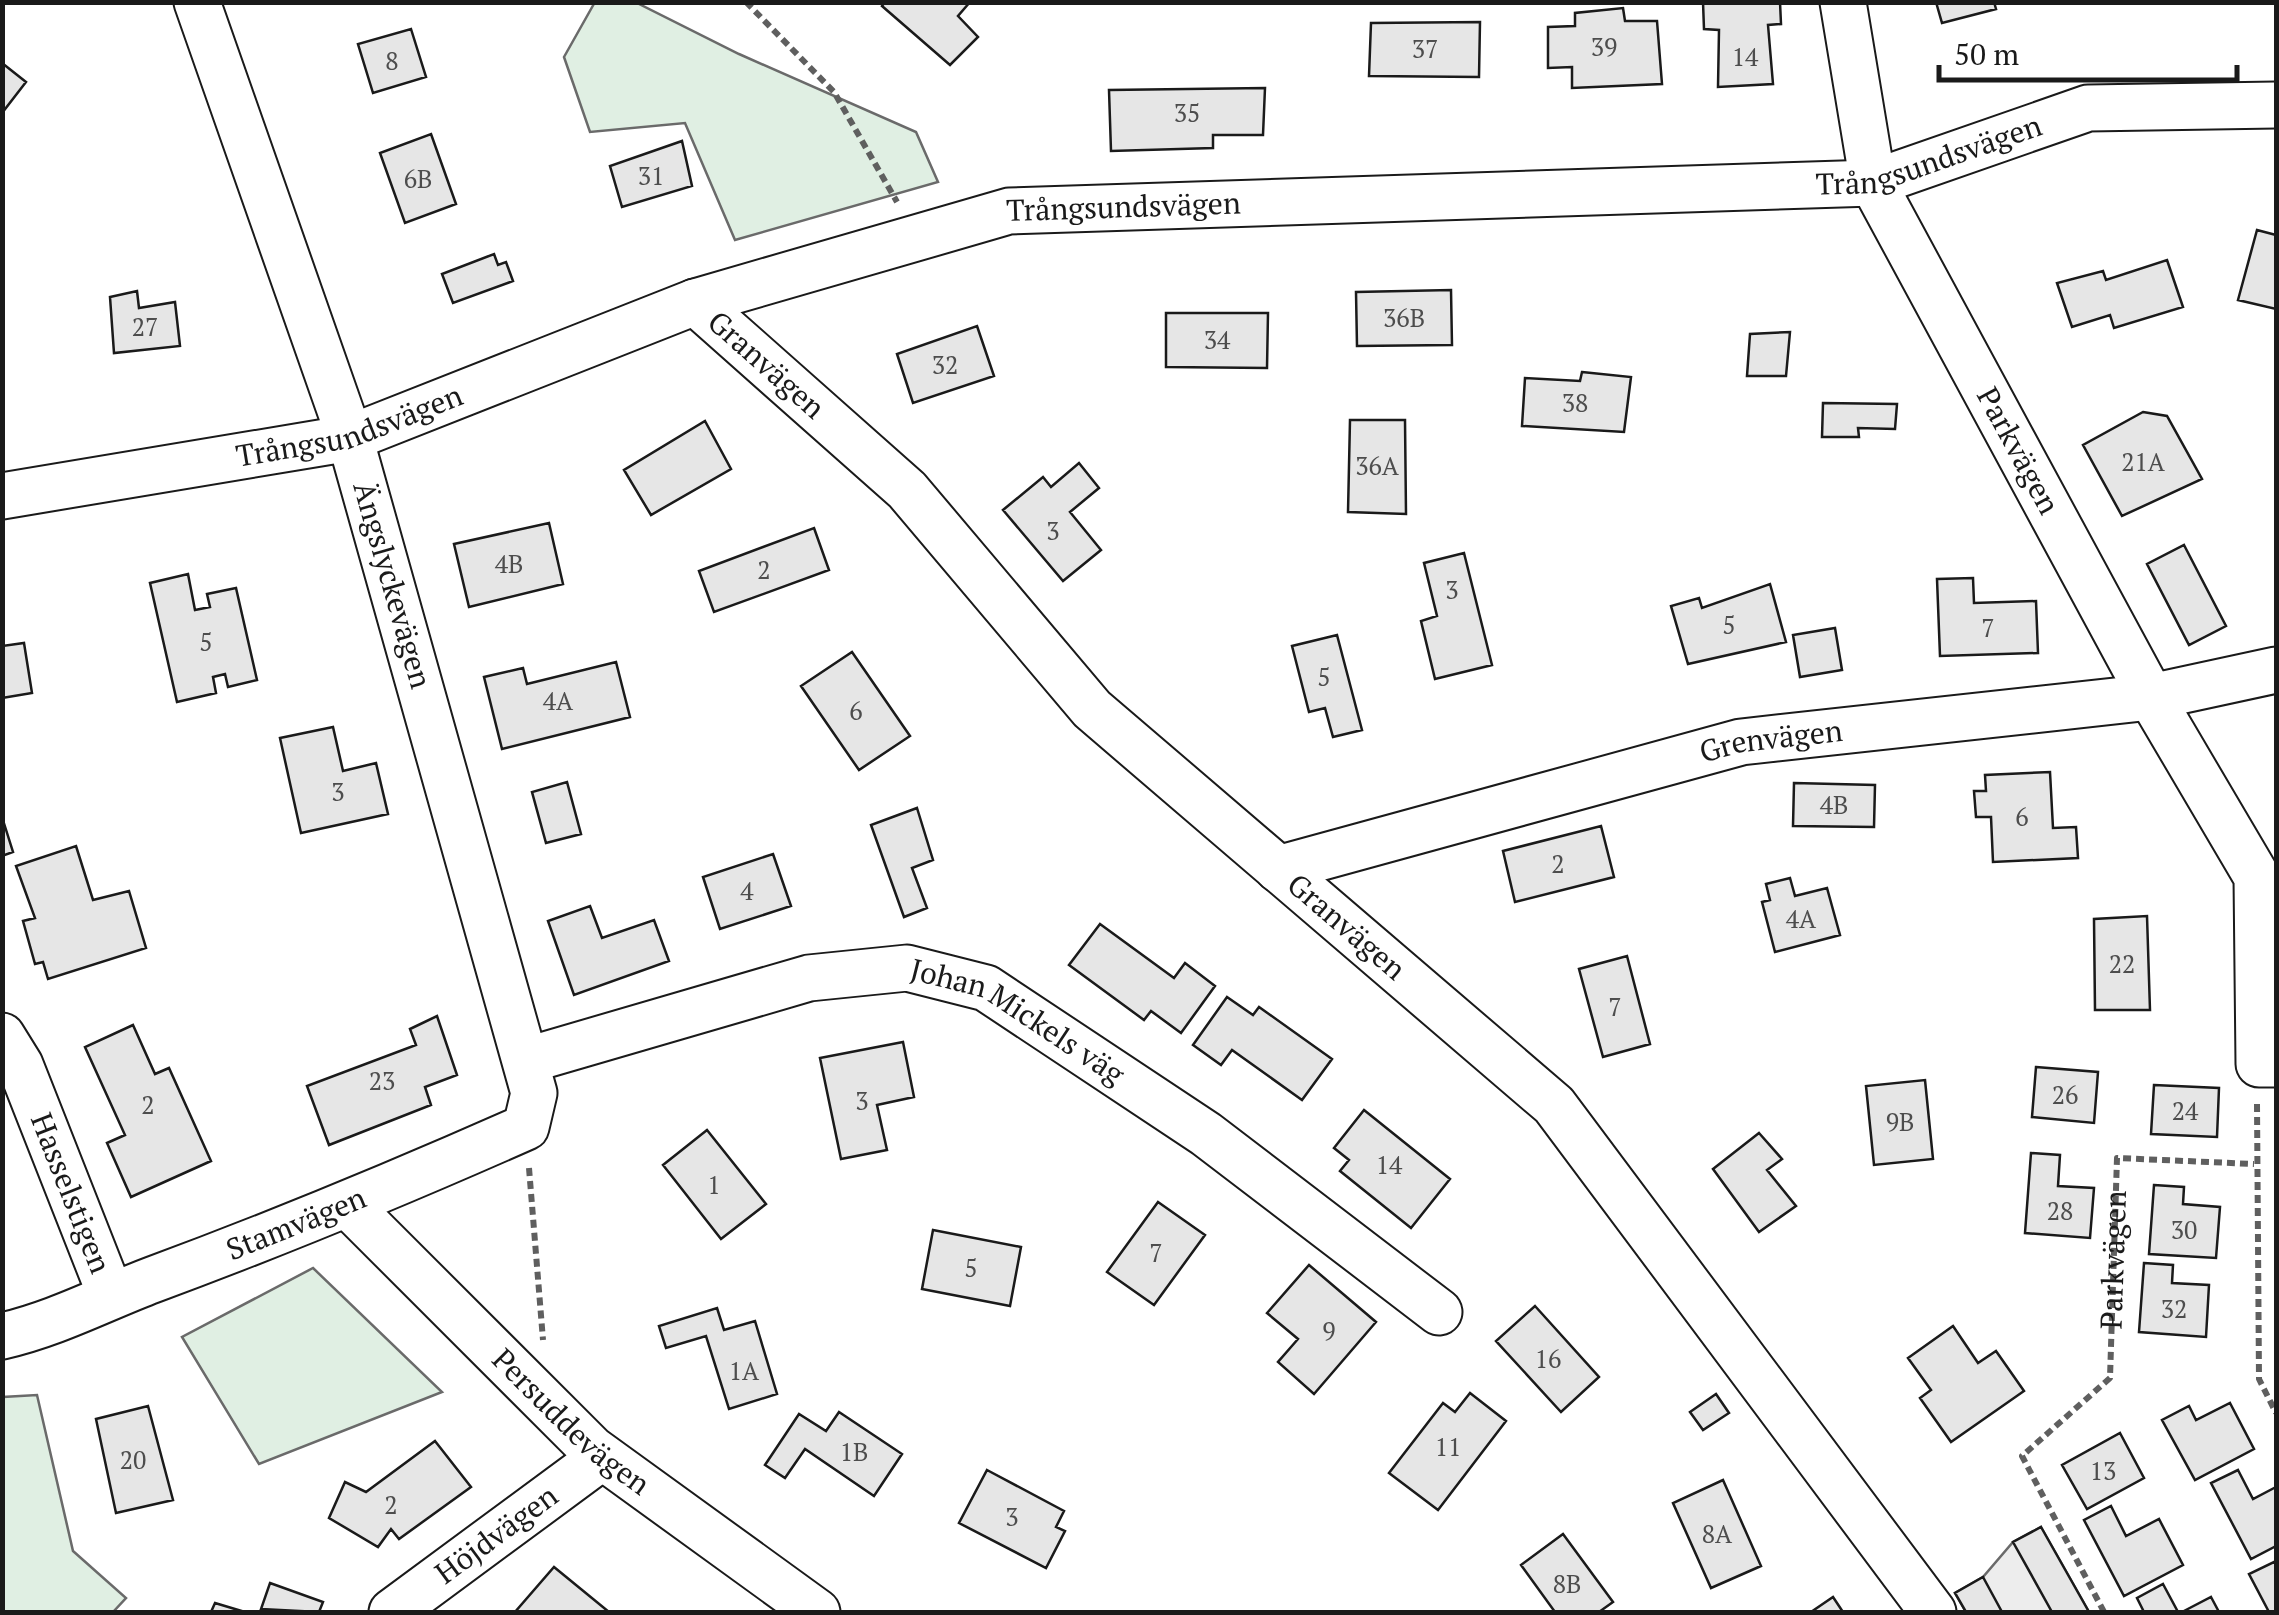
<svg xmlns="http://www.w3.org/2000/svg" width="2279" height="1615" font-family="'PT Serif',serif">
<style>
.green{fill:#e0efe3;stroke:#6a6a6a;stroke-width:2.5}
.parking{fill:#ededed;stroke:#6a6a6a;stroke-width:2.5}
.building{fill:#e6e6e6;stroke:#1a1a1a;stroke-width:2.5}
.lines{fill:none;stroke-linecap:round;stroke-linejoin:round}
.minor-casing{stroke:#1a1a1a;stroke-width:49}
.path{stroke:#5f5f5f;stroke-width:6;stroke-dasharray:8 5;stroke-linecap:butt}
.minor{stroke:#fff;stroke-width:45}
.labels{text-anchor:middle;stroke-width:8;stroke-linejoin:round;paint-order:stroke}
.number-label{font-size:25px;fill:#4d4d4d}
.street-label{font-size:30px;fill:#1a1a1a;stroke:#fff}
</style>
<rect width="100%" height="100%" fill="#fff"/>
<!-- green -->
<path class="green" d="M 595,2 L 637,3 L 739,54 L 916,132 L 938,182 L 735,240 L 685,123 L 590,132 L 564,57 Z
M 313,1268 L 442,1392 L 259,1464 L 182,1337 Z
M 37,1395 L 73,1551 L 126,1598 L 113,1612 L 3,1612 L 3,1397 Z"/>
<!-- parking -->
<path class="parking" d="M 2041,1527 L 2089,1612 L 1966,1612 L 1955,1593 L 1983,1577 L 2013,1542 Z"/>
<!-- building -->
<path class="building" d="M 885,2 L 970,2 L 958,16 L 978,37 L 950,65 L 882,6 Z
M 1703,2 L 1780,2 L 1781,24 L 1768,25 L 1773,84 L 1718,87 L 1719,30 L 1704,29 Z
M 1936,2 L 1994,2 L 1996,9 L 1942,23 Z
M 1623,8 L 1625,21 L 1657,21 L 1662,84 L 1572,88 L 1572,67 L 1548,68 L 1548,27 L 1575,26 L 1575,13 Z
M 1480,22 L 1479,77 L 1369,76 L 1371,23 Z
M 411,29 L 426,77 L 373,93 L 358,44 Z
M 2,63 L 26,82 L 2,113 Z
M 1265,88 L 1263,135 L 1213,135 L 1213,148 L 1111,151 L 1109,90 Z
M 431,134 L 456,204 L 405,223 L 380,153 Z
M 682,141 L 692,186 L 622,207 L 610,166 Z
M 2257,230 L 2276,235 L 2276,309 L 2238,300 Z
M 494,254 L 498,265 L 506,262 L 513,281 L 453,303 L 442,274 Z
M 2167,260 L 2183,307 L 2114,328 L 2110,315 L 2072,327 L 2057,283 L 2103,271 L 2106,280 Z
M 1451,290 L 1452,345 L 1357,346 L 1356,292 Z
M 137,291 L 139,308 L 175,302 L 180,346 L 114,353 L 110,297 Z
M 1166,313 L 1268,313 L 1267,368 L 1166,367 Z
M 977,326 L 994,376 L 913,403 L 897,354 Z
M 1790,332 L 1786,376 L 1747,376 L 1750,334 Z
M 1582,372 L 1631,377 L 1624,432 L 1522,426 L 1525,378 L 1580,381 Z
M 1823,403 L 1897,404 L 1895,429 L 1858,428 L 1859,437 L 1822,437 Z
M 2143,412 L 2167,416 L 2202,479 L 2122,516 L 2083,445 Z
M 1350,420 L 1405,420 L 1406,514 L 1348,512 Z
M 705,421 L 731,469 L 651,515 L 624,470 Z
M 1079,463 L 1099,488 L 1070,512 L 1101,550 L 1063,581 L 1003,510 L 1043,477 L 1051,487 Z
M 549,523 L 563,584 L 469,607 L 454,544 Z
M 814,528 L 829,570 L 714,612 L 699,571 Z
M 2184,545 L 2226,626 L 2189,645 L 2147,564 Z
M 1464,553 L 1492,665 L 1435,679 L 1421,621 L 1437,616 L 1424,563 Z
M 188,574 L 195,610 L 210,607 L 207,594 L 236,588 L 257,680 L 228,687 L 225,674 L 213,677 L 216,693 L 177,702 L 150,583 Z
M 1973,578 L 1974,603 L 2036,601 L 2038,653 L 1940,656 L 1937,579 Z
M 1770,584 L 1786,642 L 1688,664 L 1671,606 L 1699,598 L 1702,608 Z
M 1835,628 L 1842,670 L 1800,677 L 1793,635 Z
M 1337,635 L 1362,730 L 1333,737 L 1325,708 L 1309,712 L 1292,646 Z
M 24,643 L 32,693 L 2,698 L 2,646 Z
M 852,652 L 910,736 L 859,770 L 801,686 Z
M 616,662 L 630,717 L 502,749 L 484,677 L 523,668 L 527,684 Z
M 333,727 L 343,771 L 376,763 L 388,814 L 301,833 L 280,738 Z
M 2050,772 L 2053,828 L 2076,827 L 2078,858 L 1993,862 L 1991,817 L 1976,817 L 1974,791 L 1986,791 L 1985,775 Z
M 567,782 L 581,834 L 546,843 L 532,792 Z
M 1794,783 L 1875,785 L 1874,827 L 1793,826 Z
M 917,808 L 933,860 L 912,868 L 927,908 L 904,917 L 871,825 Z
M 2,817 L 13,852 L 2,856 Z
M 1601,826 L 1614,877 L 1515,902 L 1503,851 Z
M 76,846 L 93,900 L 129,891 L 146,948 L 48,979 L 43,962 L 35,964 L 23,921 L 35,918 L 16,866 Z
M 773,854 L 791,906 L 720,929 L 703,877 Z
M 1790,878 L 1795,896 L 1827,888 L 1840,935 L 1775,952 L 1762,902 L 1770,900 L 1766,884 Z
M 590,906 L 602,938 L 654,920 L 669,961 L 574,995 L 548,921 Z
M 2147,916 L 2150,1010 L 2095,1010 L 2094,919 Z
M 1100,924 L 1174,978 L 1185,963 L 1215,986 L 1181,1033 L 1151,1011 L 1144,1020 L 1069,965 Z
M 1627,956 L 1650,1044 L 1603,1057 L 1579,969 Z
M 1227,997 L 1253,1015 L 1259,1007 L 1332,1059 L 1302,1100 L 1232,1050 L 1221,1065 L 1193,1045 Z
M 437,1016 L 457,1075 L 425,1087 L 431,1105 L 329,1145 L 307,1086 L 416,1045 L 410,1029 Z
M 133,1025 L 155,1074 L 169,1068 L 211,1161 L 131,1197 L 107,1143 L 125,1135 L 85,1047 Z
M 903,1042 L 914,1097 L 877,1105 L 887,1150 L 841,1159 L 820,1058 Z
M 2036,1067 L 2098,1072 L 2094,1123 L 2032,1117 Z
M 1925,1080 L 1933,1159 L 1874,1165 L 1866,1086 Z
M 2154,1085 L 2219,1088 L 2217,1137 L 2151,1134 Z
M 1364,1110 L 1450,1179 L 1411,1228 L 1340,1171 L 1349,1160 L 1334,1148 Z
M 707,1130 L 766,1204 L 721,1239 L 663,1165 Z
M 1759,1133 L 1782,1159 L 1767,1170 L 1796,1206 L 1759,1232 L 1713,1169 Z
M 2031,1153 L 2060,1155 L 2058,1186 L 2094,1188 L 2090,1238 L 2025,1233 Z
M 2154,1185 L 2184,1187 L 2183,1204 L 2220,1207 L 2216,1258 L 2149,1254 Z
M 1158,1202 L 1205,1235 L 1154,1305 L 1107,1272 Z
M 933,1230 L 1021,1247 L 1010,1306 L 922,1289 Z
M 2144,1263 L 2173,1265 L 2172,1283 L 2209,1285 L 2206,1337 L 2139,1332 Z
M 1309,1265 L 1376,1322 L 1314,1394 L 1278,1362 L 1298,1339 L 1267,1313 Z
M 1535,1306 L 1599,1377 L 1561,1412 L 1496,1341 Z
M 717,1308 L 724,1330 L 755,1321 L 777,1394 L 729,1409 L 706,1336 L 666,1348 L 659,1326 Z
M 1953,1326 L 1978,1363 L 1996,1351 L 2024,1391 L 1951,1442 L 1920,1398 L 1931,1390 L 1908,1358 Z
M 1470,1393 L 1506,1421 L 1438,1510 L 1389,1473 L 1443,1403 L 1455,1412 Z
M 1716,1394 L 1729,1413 L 1703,1430 L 1690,1412 Z
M 2230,1403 L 2254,1449 L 2195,1480 L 2162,1420 L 2189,1406 L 2196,1420 Z
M 148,1406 L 173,1500 L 116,1513 L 96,1419 Z
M 839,1412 L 902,1454 L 874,1496 L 805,1449 L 785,1478 L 765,1465 L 799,1414 L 826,1431 Z
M 2120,1433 L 2144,1478 L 2087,1509 L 2062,1465 Z
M 435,1441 L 471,1487 L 399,1539 L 391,1529 L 378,1547 L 329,1518 L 345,1482 L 366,1492 Z
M 987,1470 L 1064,1511 L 1056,1527 L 1065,1531 L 1046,1568 L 959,1523 Z
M 2238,1470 L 2253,1499 L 2276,1487 L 2276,1546 L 2251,1559 L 2211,1483 Z
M 1723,1480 L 1761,1566 L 1711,1588 L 1673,1503 Z
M 2111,1506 L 2126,1536 L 2159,1519 L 2183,1565 L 2124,1596 L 2084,1520 Z
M 2041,1527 L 2089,1612 L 2052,1612 L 2013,1542 Z
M 1563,1534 L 1613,1602 L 1599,1612 L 1555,1612 L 1521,1565 Z
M 2276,1561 L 2276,1612 L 2269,1612 L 2249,1574 Z
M 554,1567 L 609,1612 L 515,1612 Z
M 1983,1577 L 2002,1612 L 1966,1612 L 1955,1593 Z
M 270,1583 L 323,1602 L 319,1612 L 261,1609 Z
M 2163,1584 L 2178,1612 L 2144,1612 L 2137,1598 Z
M 1833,1597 L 1843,1612 L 1811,1612 Z
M 2211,1597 L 2219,1612 L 2182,1612 Z
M 215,1603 L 245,1612 L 211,1612 Z"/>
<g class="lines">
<!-- minor casing -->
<g class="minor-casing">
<g id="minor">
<path id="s2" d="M 1843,2 L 1873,183 L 2151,697 L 2257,877 L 2259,1064 L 2276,1064"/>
<path id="s3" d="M 695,302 L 907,490 L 1092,709 L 1554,1105 L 1933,1612"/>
<path id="s4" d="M 2,496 L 350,438 L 695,302 L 1009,211 L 1873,183 L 2088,108 L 2276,105"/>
<path id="s5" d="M 1278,869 L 1741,742 L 2151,697 L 2276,670"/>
<path id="s6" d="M 2,1036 L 20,1065 L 111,1296"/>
<path id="s7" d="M 528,1060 L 809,978 L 907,968 L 986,988 L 1206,1134 L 1439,1312"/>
<path id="s8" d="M 349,1206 L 592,1449 L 817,1612"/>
<path id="s9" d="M 2,1336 C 55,1324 102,1299 152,1280 C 279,1233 402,1182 526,1127 L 534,1093 L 350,438 L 197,2"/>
<path id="s10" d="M 392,1612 L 602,1457"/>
</g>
</g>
<!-- path -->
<g class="path">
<path d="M 746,2 L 834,92 L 897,202"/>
<path d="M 2257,1104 L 2259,1379 L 2276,1413"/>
<path d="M 529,1168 L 543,1340"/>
<path id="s1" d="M 2104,1612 L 2022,1456 L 2110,1378 L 2117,1158 L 2254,1164"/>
</g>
<!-- minor -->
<use href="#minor" class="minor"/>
</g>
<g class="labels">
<!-- number labels -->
<g class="number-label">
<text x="1604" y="56">39</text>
<text x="1425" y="58">37</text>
<text x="1745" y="66">14</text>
<text x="392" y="70">8</text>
<text x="1187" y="122">35</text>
<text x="651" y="185">31</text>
<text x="418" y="188">6B</text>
<text x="1404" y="327">36B</text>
<text x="145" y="336">27</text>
<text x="1217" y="349">34</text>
<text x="945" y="374">32</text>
<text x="1575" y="412">38</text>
<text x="2143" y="471">21A</text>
<text x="1377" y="475">36A</text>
<text x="1053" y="540">3</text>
<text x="509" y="573">4B</text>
<text x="764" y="579">2</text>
<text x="1452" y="599">3</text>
<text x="1729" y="634">5</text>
<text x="1988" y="637">7</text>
<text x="206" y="651">5</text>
<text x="1324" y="686">5</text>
<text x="558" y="710">4A</text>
<text x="856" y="720">6</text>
<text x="338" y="801">3</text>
<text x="1834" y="814">4B</text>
<text x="2022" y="826">6</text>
<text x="1558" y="873">2</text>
<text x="747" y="900">4</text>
<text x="1801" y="928">4A</text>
<text x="2122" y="973">22</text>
<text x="1615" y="1016">7</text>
<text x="382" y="1090">23</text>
<text x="2065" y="1104">26</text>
<text x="862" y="1110">3</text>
<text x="148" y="1114">2</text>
<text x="2185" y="1120">24</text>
<text x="1900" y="1131">9B</text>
<text x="1389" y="1174">14</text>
<text x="714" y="1194">1</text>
<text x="2060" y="1220">28</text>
<text x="2184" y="1239">30</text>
<text x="1156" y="1262">7</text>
<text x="971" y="1277">5</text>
<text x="2174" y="1318">32</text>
<text x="1329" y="1340">9</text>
<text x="1548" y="1368">16</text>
<text x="744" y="1380">1A</text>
<text x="1448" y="1456">11</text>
<text x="854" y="1461">1B</text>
<text x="133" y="1469">20</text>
<text x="2103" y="1480">13</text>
<text x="391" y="1514">2</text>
<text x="1012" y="1526">3</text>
<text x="1717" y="1543">8A</text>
<text x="1567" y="1593">8B</text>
</g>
<!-- street labels -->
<g class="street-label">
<text dy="10" stroke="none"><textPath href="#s4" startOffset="1975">Trångsundsvägen</textPath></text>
<text dy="10" stroke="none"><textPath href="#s4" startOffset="1165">Trångsundsvägen</textPath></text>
<text dy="10" stroke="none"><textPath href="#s3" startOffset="95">Granvägen</textPath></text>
<text dy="10" stroke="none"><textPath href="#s4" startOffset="355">Trångsundsvägen</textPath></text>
<text dy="10" stroke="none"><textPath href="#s2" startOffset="488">Parkvägen</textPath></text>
<text transform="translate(392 585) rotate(74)" y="10">Ängslyckevägen</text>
<text dy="10" stroke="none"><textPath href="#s5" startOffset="510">Grenvägen</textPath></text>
<text dy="10" stroke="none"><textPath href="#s3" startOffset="905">Granvägen</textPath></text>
<text dy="10" stroke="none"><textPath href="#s7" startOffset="515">Johan Mickels väg</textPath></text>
<text dy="10" stroke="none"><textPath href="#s6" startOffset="172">Hasselstigen</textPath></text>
<text dy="10" stroke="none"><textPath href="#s9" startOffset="315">Stamvägen</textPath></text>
<text dy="10" stroke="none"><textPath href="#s1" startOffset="412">Parkvägen</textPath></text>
<text dy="10" stroke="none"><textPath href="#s8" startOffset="310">Persuddevägen</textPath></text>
<text dy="10" stroke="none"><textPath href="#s10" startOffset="130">Höjdvägen</textPath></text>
</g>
</g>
<!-- border -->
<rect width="2279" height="1615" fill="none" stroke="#1a1a1a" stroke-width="10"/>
<!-- scale -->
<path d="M1939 65v15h298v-15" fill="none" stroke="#1a1a1a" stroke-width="5"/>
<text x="1954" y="65" font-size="30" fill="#1a1a1a" stroke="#ffffff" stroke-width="8" paint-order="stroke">50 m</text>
</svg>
